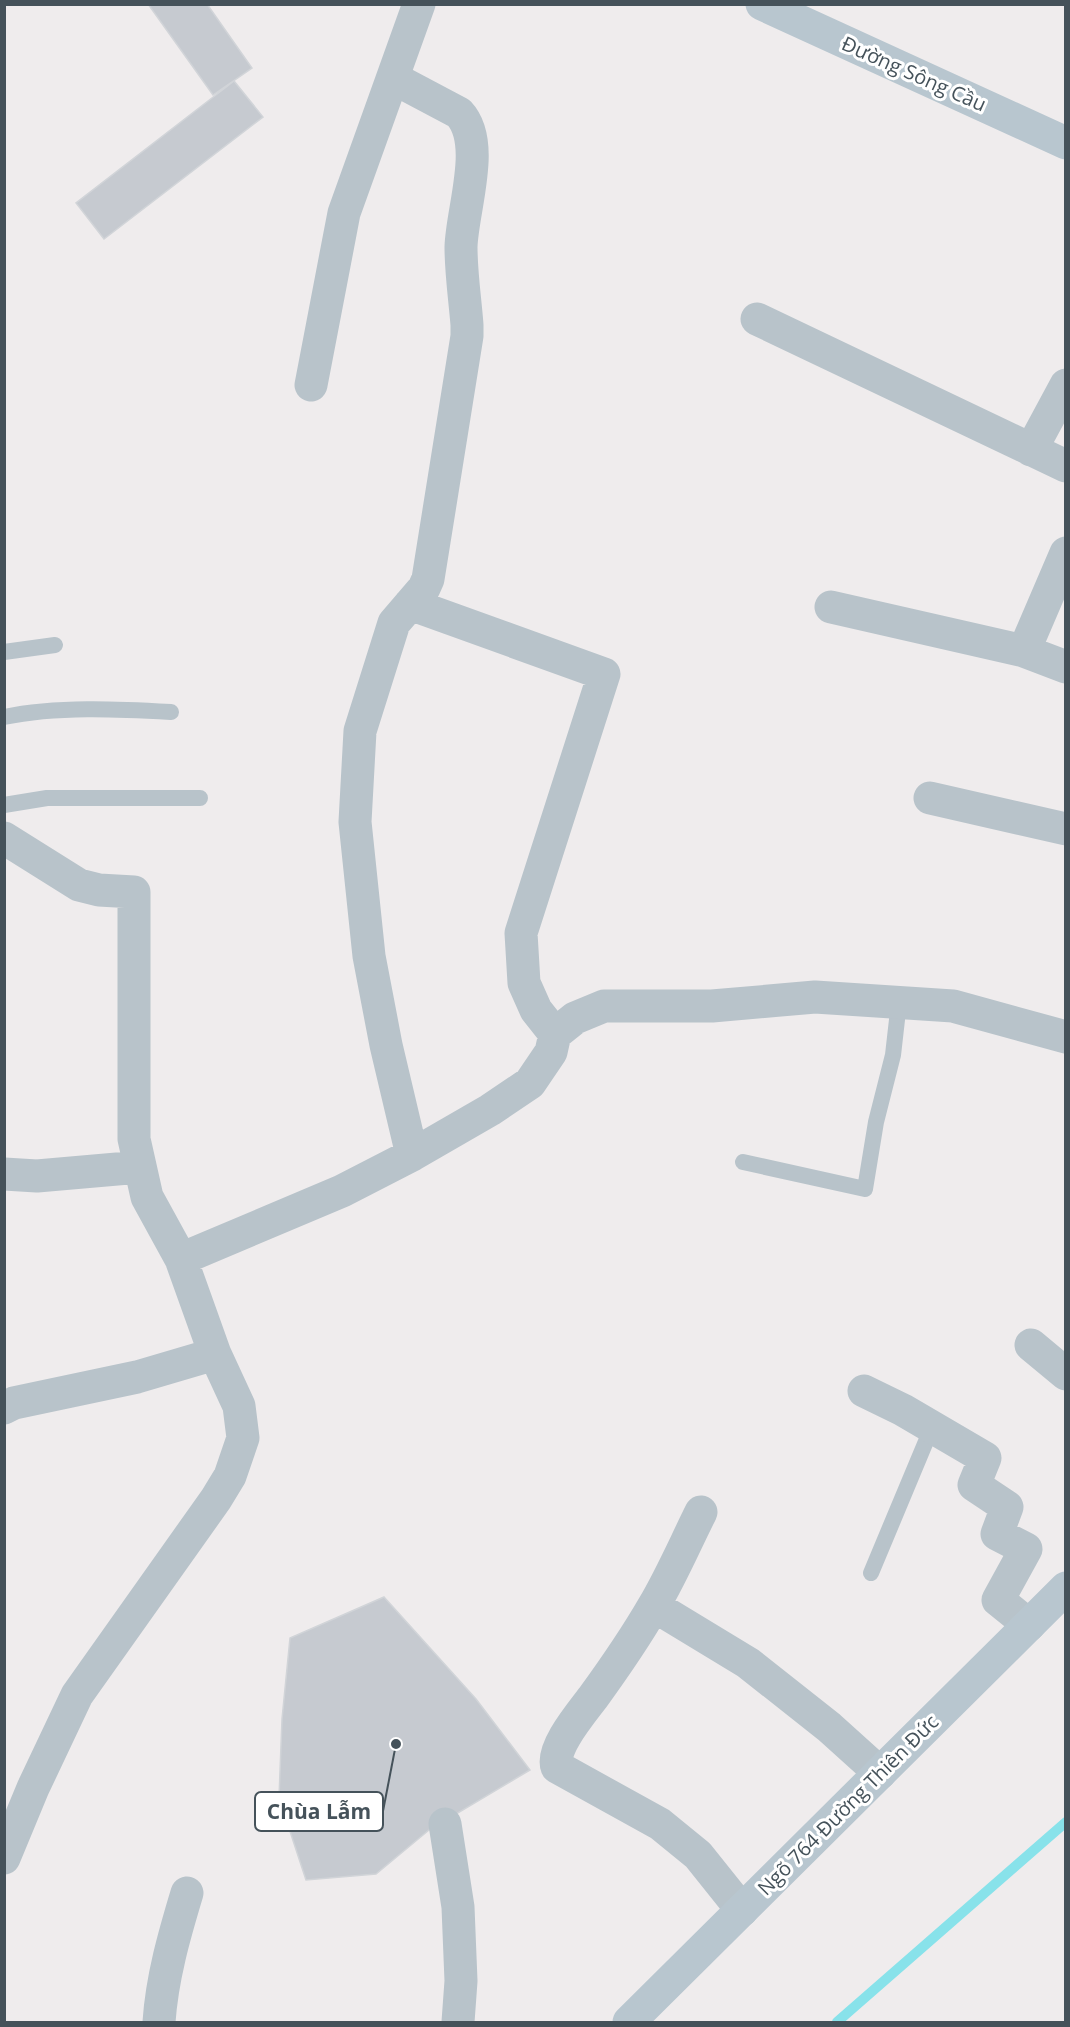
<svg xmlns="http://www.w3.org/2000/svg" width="1070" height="2027" font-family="'Open Sans',sans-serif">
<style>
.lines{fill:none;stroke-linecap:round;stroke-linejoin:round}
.stream{stroke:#88e2ea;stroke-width:10}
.building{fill:#c6cad0;stroke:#d1d4d8;stroke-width:1.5}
.lane{stroke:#b8c3ca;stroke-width:16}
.street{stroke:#b8c3ca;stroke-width:33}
.secondary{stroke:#b8c6cf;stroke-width:33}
.labels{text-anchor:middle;stroke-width:6;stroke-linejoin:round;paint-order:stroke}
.street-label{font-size:20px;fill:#45525a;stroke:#fff}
.leader{fill:none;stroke:#45525a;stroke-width:2}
.callout-dot{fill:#45525a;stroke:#fff;stroke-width:2}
.callout{fill:#fff;stroke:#45525a;stroke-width:2}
.callout-label{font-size:21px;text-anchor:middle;font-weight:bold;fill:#45525a}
</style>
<rect width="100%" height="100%" fill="#efeced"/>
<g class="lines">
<!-- stream -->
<path class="stream" d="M 837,2022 L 1066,1822"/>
</g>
<!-- building -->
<path class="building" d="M 148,4 L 207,4 L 252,68 L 213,95 Z
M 234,81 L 263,117 L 104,239 L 76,203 Z
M 384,1597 L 476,1699 L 530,1770 L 429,1830 L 376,1874 L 306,1880 L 279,1798 L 282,1719 L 290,1638 Z"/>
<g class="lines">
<!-- lane -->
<path class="lane" d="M 4,652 L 55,645
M 4,717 C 57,706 118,709 171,712
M 4,805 L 47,798 L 200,798
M 743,1162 L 865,1189 L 876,1122 L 893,1055 L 899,1002
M 871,1573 L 932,1427"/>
<!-- street -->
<path class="street" d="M 393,78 L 459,113 C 487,143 462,209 461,247 C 461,273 465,299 467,325 L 467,336 L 428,579 L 424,588 L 394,623 L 360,731 L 355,822 L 369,956 L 386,1045 L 412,1155
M 757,319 L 1066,466
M 311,385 L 344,213 L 419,4
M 1031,450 L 1066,385
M 410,604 L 604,674 L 521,933 L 524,983 L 536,1010 L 555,1034
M 831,607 L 1024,651 L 1066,667
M 1024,651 L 1066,553
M 930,798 L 1066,829
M 4,838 L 79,885 L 99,890 L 134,892 L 134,1139 L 147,1197 L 181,1259 L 215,1354 L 239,1406 L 243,1438 L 230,1476 L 216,1499 L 77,1695 L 33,1788 L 4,1858
M 4,1174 L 37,1176 L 140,1167
M 181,1259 L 342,1191 L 412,1155 L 490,1110 L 530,1083 L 551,1052 L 555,1034 L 575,1018 L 604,1006 L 712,1006 L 815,997 L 953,1006 L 1066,1037
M 1031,1345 L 1066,1374
M 864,1391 L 903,1410 L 985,1458 L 974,1485 L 1007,1507 L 997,1534 L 1026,1549 L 998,1600 L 1029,1625
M 4,1408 L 14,1403 L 137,1377 L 215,1354
M 701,1512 C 685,1544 671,1577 653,1607 C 635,1638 615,1667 594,1696 C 583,1711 550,1749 557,1767 L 660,1824 L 698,1855 L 742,1910
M 654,1606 L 748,1663 L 829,1727 L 880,1773
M 445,1824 L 458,1907 L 461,1981 L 458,2022
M 159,2022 C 162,1978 174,1936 187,1893"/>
<!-- secondary -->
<path class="secondary" d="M 762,4 L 1066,143
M 629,2022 L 1066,1588"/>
</g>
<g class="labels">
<!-- street labels -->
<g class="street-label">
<text transform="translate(914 74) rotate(24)" y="7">Đường Sông Cầu</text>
<text transform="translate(848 1805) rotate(-45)" y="7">Ngõ 764 Đường Thiên Đức</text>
</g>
</g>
<!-- callouts -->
<path class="leader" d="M396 1744L383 1811"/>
<circle class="callout-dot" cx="396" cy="1744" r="6"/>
<rect class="callout" x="255" y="1792" width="128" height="39" rx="6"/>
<g class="callout-label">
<text x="319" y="1819">Chùa Lẫm</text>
</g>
<!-- border -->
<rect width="1070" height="2027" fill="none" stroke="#45525a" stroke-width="12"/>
</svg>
